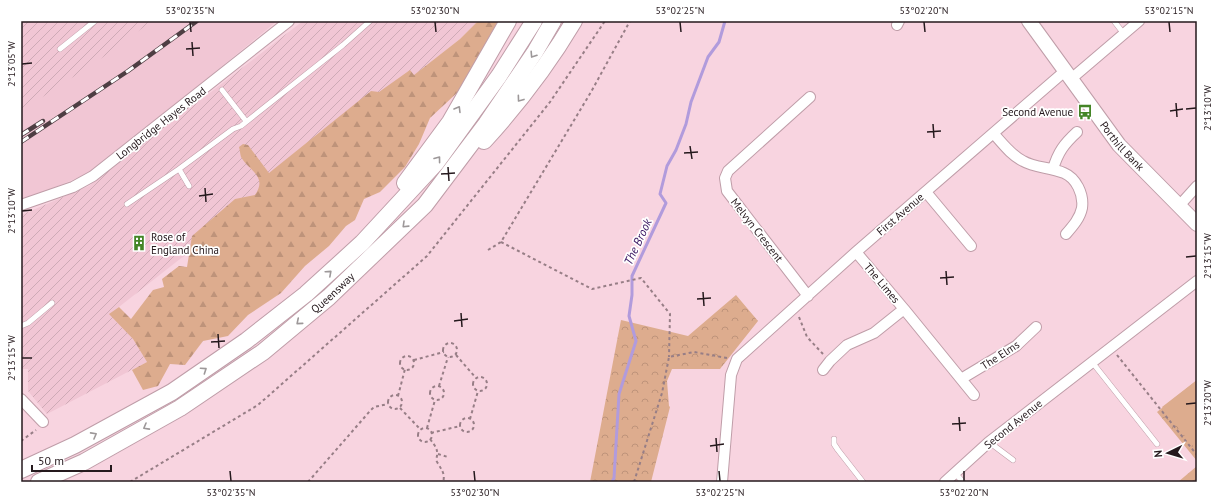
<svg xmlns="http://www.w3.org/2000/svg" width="1218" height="503" font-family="'PT Sans',sans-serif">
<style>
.built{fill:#f1c6d4}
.industrial{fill:url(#industrial-furrows)}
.forest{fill:url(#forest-firs)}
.park{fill:url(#park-crowns)}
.pitch{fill:#ddac8e}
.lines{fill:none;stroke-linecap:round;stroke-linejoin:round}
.stream{stroke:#b19bdc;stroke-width:3}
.service-casing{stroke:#bf9da8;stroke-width:6}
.minor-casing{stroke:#bf9da8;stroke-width:12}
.secondary-casing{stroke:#bf9da8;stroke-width:16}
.trunk-casing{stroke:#bf9da8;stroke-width:18}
.path{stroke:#977e86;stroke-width:2;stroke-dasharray:3 3;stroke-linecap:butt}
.service{stroke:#fff;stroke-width:5}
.minor{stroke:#fff;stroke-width:10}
.secondary{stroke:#fff;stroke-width:14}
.trunk{stroke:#fff;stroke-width:16}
.rail-casing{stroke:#4e3e43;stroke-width:4.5}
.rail{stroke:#fff;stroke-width:3;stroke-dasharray:9;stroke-linecap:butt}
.oneway{stroke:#9d9899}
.ticks{fill:none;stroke:#25191d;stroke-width:1.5}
.labels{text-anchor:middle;stroke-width:3.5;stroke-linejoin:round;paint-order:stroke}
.poi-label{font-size:11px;fill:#25191d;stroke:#fff;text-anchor:end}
.street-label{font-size:11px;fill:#25191d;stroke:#fff}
.water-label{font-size:12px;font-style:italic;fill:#3a1763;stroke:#fff}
.neatline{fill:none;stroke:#25191d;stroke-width:1.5}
.ticks-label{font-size:10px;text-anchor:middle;fill:#25191d}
</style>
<defs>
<pattern id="industrial-furrows" width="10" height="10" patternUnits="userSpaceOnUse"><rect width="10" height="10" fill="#f1c6d4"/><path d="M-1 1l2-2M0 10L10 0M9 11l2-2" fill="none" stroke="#ceaab6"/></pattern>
<pattern id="forest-firs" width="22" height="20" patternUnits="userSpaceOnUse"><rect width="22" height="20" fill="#ddac8e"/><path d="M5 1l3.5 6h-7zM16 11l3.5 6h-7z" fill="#be937a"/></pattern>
<pattern id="park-crowns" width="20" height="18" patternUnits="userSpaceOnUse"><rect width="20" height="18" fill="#ddac8e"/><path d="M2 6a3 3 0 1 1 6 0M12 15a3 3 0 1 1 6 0" fill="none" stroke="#be937a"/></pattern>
</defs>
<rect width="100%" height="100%" fill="#f8d4e0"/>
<!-- built -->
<path class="built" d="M 21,21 L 277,21 L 181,100 L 125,143 L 87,174 L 21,201 Z"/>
<!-- industrial -->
<path class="industrial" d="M 21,21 L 152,21 L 99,60 L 21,111 Z
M 303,21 L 478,21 L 460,39 L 110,314 L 133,339 L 147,362 L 47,414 L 28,391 L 28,369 L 21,369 L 21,215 L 89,186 Z"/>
<!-- forest -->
<path class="forest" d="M 478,21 L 498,21 L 459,91 L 430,118 L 419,144 L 405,167 L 380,192 L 364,199 L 355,220 L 346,226 L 329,246 L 305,266 L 281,293 L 248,315 L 228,336 L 203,341 L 185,365 L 170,364 L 158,386 L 143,390 L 132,370 L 147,362 L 133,339 L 109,314 L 119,307 L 131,319 L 153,290 L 164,287 L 162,279 L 179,266 L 187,267 L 192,236 L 235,199 L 255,195 C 268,176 249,171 241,157 C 240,154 240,150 239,147 L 243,144 L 248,145 L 269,173 L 371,91 L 379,92 L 410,70 L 414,75 L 460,39 Z"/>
<!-- park -->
<path class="park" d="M 736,295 L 758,321 L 720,369 L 672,369 L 667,381 L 669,406 L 670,407 L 651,482 L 590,482 L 621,320 L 688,336 Z
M 1197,380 L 1197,461 L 1157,412 Z
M 1197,466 L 1197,482 L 1178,482 Z"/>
<!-- pitch -->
<path class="pitch" d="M 1197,380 L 1197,451 L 1162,407 Z"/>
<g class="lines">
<!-- stream -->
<path class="stream" d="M 612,482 L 614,478 L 619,394 L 636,341 L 629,316 L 632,295 L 632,276 L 666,203 L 660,194 L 667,166 L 676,150 L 686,124 L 691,102 L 708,57 L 719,42 L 725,21"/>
<!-- service casing -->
<g class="service-casing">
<path id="service" d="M 1114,21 L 1124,34
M 60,49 L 95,21
M 222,90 L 246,121
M 189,186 L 179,169 L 233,129 L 241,126 L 343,45 L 370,21
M 127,204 L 179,169
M 21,326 L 28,323 L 52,303
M 1092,362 L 1157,444
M 834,439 L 834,444 L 838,450 L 863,482
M 989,442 L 1013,460
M 955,473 L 963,482"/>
</g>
<!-- minor casing -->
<g class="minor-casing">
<path id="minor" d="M 897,25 L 899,21
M 1071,79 L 1139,21
M 994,134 C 1003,144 1011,155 1023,161 C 1035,168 1050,167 1064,173 C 1076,178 1084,194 1082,208 C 1080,218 1073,226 1066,234
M 1053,169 C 1058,152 1064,144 1077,132
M 926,192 L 971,246
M 21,205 L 73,187 L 93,176 L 289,21
M 1179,206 L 1197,186
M 808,296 L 727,191 L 725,178 L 728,171 L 810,97
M 904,309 L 974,395
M 823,370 L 830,361 L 847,345 L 874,333 L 904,309 L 856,252
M 961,379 L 1016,346 L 1036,327
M 21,399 L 43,422
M 722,482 L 731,375 L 737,359 L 856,252 L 1065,71
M 945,482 L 989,442 L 1197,281"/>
</g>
<!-- secondary casing -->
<g class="secondary-casing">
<g id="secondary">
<path id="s1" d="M 1029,21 L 1119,145 L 1197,224"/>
</g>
</g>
<!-- trunk casing -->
<g class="trunk-casing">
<g id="trunk">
<path d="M 484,141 C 517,105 549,63 574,21"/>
<path d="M 405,183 L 450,122 L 508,21"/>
<path d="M 21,470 L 75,445 L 172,392 L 246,341 L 306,294 L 362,243 L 436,163 L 499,76 L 534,21"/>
<path id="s2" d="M 39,482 L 84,462 L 180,408 L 263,352 L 329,297 L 425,205 L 486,124 L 535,52 L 553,21"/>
</g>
</g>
<!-- path -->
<path class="path" d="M 501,242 L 592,289 L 641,278 L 670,314 L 669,357
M 488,250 L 501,242 L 591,92 L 630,21
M 799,317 L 807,337 L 823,354
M443 350a7 7 0 1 1 14 0a7 7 0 1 1-14 0Z
M 456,355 L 476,378
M 1117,355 L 1197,455
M400 363a7 7 0 1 1 14 0a7 7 0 1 1-14 0Z
M 414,360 L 444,352
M473 384a7 7 0 1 1 14 0a7 7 0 1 1-14 0Z
M430 393a7 7 0 1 1 14 0a7 7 0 1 1-14 0Z
M 439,386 L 448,357
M388 402a7 7 0 1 1 14 0a7 7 0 1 1-14 0Z
M 398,396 L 405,369
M 400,408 L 420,429
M460 425a7 7 0 1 1 14 0a7 7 0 1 1-14 0Z
M 470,419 L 478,391
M418 435a7 7 0 1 1 14 0a7 7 0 1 1-14 0Z
M 427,428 L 435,400
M 431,433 L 460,426
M 430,439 C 436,447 439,450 436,460 C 440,468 446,473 443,482
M 21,441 L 36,430
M 438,454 L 448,457
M 130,482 L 258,405 L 427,256 L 550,102 L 605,21
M 308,482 L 370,411 L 374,407 L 388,404
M 634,482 L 662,393 L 669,357 L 694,352 L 727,358"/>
<!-- service -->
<use href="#service" class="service"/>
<!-- minor -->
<use href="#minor" class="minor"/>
<!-- secondary -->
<use href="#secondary" class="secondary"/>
<!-- trunk -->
<use href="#trunk" class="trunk"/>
<!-- rail casing -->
<g class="rail-casing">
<path id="rail" d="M 21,135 L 43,121
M 21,142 L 128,71 L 197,21"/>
</g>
<!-- rail -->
<use href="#rail" class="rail"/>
</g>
<!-- one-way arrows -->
<defs><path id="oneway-chevron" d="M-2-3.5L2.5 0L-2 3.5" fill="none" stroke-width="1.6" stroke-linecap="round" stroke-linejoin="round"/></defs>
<g class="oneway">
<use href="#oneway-chevron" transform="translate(533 55) rotate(123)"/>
<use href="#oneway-chevron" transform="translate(520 99) rotate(126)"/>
<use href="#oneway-chevron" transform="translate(458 109) rotate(-59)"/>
<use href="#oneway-chevron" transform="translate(438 159) rotate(-53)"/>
<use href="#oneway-chevron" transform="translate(405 225) rotate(136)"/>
<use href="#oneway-chevron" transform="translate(329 273) rotate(-42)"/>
<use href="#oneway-chevron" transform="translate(299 322) rotate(140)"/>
<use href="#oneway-chevron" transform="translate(204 370) rotate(-34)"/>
<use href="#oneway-chevron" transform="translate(146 427) rotate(151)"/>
<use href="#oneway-chevron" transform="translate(94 435) rotate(-29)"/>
</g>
<!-- ticks -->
<path class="ticks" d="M 190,22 L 191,32M 435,22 L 436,32M 680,22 L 681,32M 924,22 L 925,32M 1169,22 L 1170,32M 192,42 L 193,56M 186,49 L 200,48M 22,64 L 32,63M 1176,103 L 1177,117M 1186,109 L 1196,108M 1170,111 L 1183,109M 933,124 L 934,138M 927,132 L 941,131M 690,146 L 692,159M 684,153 L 698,152M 448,167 L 449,181M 441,174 L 455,173M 205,188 L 206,202M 199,196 L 213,194M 22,211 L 32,210M 1186,257 L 1196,256M 946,271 L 947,285M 940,278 L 954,277M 703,292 L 704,306M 697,299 L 711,298M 461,313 L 462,327M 454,321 L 468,319M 218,334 L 219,348M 211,342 L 225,341M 22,358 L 32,358M 1186,404 L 1196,403M 959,417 L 960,431M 952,424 L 966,423M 716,438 L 717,452M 710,446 L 724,444M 230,471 L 231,481M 474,471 L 475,481M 719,471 L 720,481M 964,471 L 964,481"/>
<!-- icons -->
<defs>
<g id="bus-bare" transform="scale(1.2)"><path d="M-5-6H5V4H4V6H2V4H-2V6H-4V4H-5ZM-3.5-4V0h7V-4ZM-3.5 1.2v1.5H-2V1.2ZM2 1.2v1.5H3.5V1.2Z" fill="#448526" stroke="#fff" stroke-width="2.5" paint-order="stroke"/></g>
<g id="building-bare" transform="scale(1.2)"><path d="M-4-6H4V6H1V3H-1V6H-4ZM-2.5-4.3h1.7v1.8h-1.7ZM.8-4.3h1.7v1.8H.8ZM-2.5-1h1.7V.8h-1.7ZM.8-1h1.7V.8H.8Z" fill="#448526" stroke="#fff" stroke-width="2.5" paint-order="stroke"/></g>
</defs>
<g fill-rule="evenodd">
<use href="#bus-bare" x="1085" y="112"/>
<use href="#building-bare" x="139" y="243"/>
</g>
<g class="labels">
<!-- poi labels -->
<g class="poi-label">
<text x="1073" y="116">Second Avenue</text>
<text x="151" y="241" text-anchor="start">Rose of<tspan x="151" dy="13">England China</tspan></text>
</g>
<!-- street labels -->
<g class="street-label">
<text transform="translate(161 123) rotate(-38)" y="4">Longbridge Hayes Road</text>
<text dy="4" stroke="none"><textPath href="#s1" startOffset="156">Porthill Bank</textPath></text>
<text transform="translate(900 214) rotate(-41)" y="4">First Avenue</text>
<text transform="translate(757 230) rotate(52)" y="4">Melvyn Crescent</text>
<text transform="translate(882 283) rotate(50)" y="4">The Limes</text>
<text dy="4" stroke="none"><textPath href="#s2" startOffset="351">Queensway</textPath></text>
<text transform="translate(1000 355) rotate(-33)" y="4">The Elms</text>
<text transform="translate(1013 424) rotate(-39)" y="4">Second Avenue</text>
</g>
<!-- water labels -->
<g class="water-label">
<text transform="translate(638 242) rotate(-65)" y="4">The Brook</text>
</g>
</g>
<!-- border -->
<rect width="1218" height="503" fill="none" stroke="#ffffff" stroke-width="44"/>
<!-- north arrow -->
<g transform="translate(1168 453) rotate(265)" stroke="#ffffff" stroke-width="3" paint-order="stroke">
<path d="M0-3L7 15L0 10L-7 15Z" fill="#25191d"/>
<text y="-6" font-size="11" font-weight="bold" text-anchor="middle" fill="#25191d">N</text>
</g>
<!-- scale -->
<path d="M32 465v6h79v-6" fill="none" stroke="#25191d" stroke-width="2"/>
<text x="38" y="465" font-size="12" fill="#25191d" stroke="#ffffff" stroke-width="3" paint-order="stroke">50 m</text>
<rect x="22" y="22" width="1174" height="459" class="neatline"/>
<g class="ticks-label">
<text x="190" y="14">53°02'35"N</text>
<text x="435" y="14">53°02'30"N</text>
<text x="680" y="14">53°02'25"N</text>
<text x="924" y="14">53°02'20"N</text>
<text x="1169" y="14">53°02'15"N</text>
<text transform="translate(11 64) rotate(-90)" y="4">2°13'05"W</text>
<text transform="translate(1207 108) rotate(-90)" y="4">2°13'10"W</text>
<text transform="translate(11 211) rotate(-90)" y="4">2°13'10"W</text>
<text transform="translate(1207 256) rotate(-90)" y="4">2°13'15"W</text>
<text transform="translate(11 358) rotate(-90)" y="4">2°13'15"W</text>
<text transform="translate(1207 403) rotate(-90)" y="4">2°13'20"W</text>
<text x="231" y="496">53°02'35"N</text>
<text x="475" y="496">53°02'30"N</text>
<text x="720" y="496">53°02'25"N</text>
<text x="964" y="496">53°02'20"N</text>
</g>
</svg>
